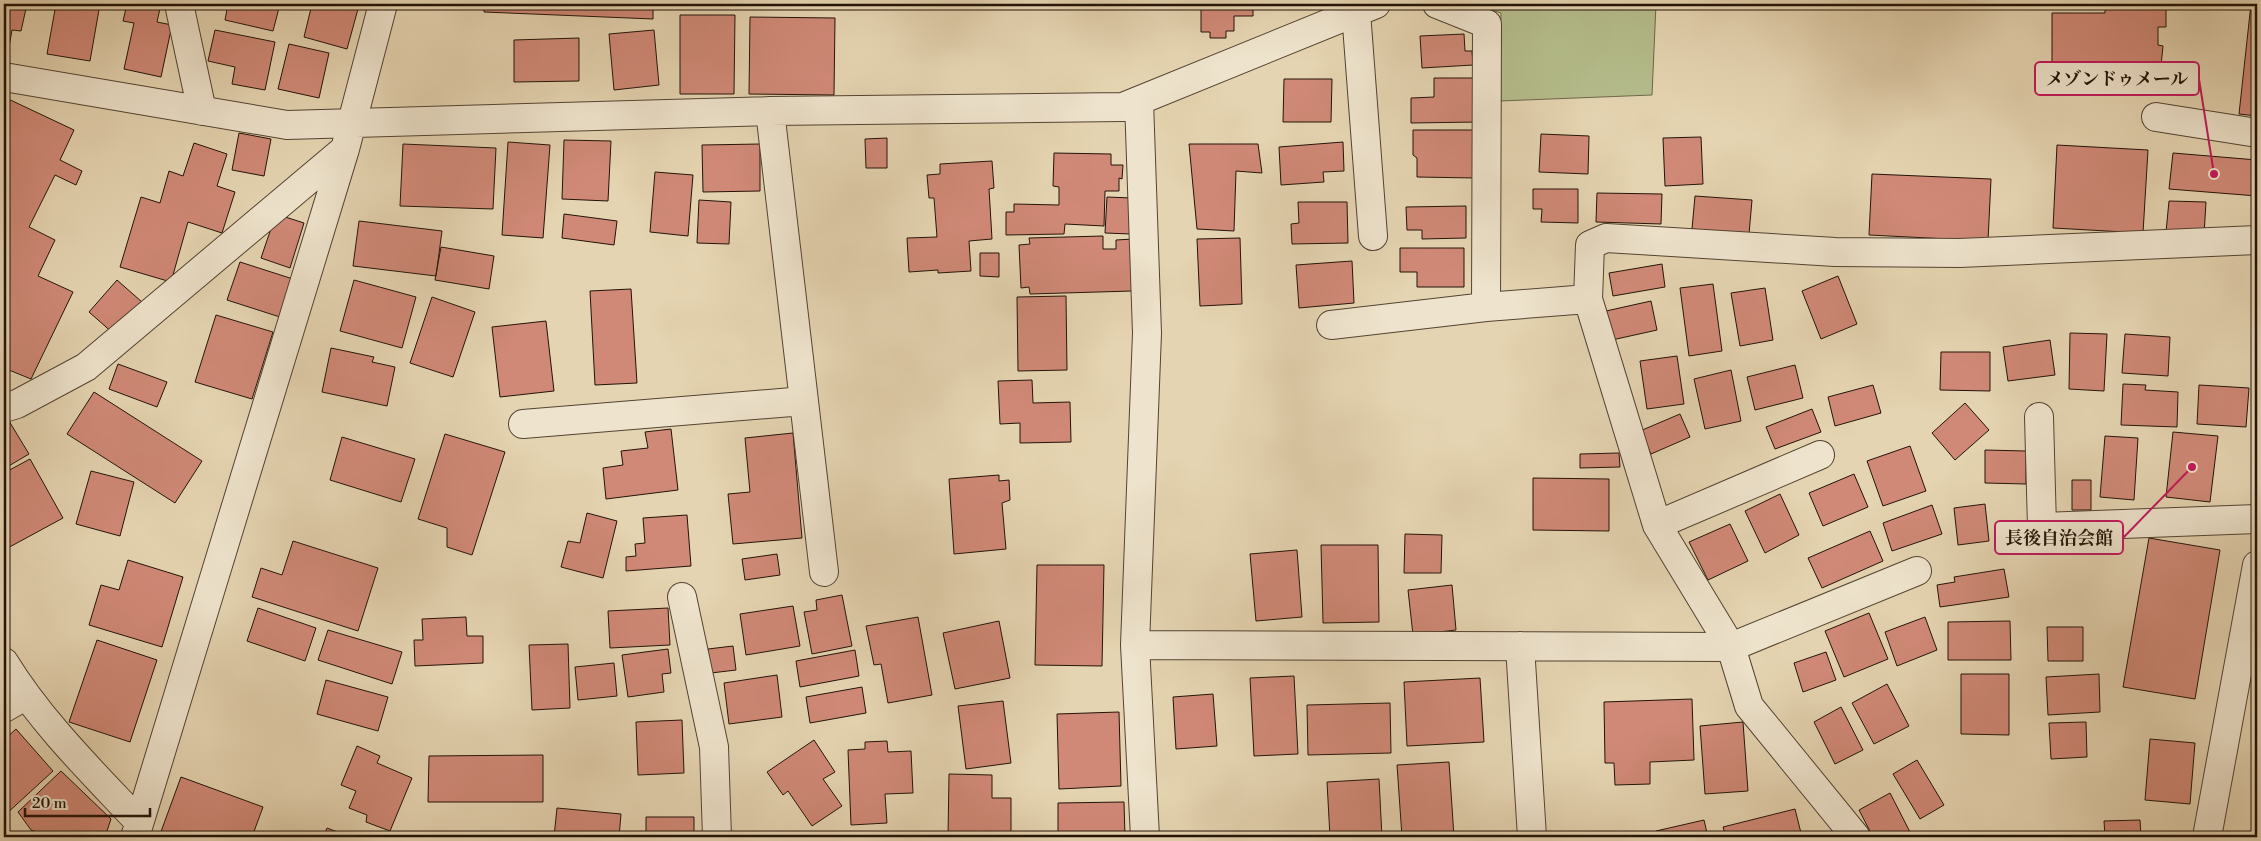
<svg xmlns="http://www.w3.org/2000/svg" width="2261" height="841" font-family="'Libre Bodoni','Noto Serif JP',serif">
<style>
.green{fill:#b5bd8c;stroke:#6c684a}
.building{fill:#d08977;stroke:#221308}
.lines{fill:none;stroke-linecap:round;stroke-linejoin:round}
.minor-casing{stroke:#534332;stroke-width:30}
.minor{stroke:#eee3cc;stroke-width:28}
.leader{fill:none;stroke:#c2185b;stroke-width:2}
.callout-dot{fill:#c2185b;stroke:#eee3cc;stroke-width:2}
.callout{fill:#eee3cc;stroke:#c2185b;stroke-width:2}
.callout-label{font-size:18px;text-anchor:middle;font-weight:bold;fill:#221308}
</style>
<rect width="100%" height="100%" fill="#e5d4b1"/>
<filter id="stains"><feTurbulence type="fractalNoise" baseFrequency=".004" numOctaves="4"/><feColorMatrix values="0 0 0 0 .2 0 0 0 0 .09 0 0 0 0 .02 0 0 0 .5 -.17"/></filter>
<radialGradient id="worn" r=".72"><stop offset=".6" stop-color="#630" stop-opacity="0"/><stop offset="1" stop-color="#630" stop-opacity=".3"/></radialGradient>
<!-- green -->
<path class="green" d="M 1473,4 L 1656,4 L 1652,95 L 1500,101 L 1501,13 Z"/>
<!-- building -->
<path class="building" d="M 4,4 L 27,4 L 21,31 L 12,30 L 9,47 L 4,46 Z
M 56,4 L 100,4 L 90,61 L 47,54 Z
M 127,4 L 161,4 L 157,22 L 172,25 L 161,77 L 124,69 L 134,23 L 123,21 Z
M 228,4 L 280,4 L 273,31 L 225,20 Z
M 312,4 L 339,4 L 358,9 L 347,49 L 304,37 Z
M 484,4 L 653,4 L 653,19 L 484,12 Z
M 1201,4 L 1253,4 L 1253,16 L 1234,16 L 1234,31 L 1226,31 L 1226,38 L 1210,38 L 1210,32 L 1201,32 Z
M 2105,4 L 2166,4 L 2166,27 L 2158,27 L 2158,45 L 2163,46 L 2159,86 L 2134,84 L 2136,68 L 2052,68 L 2052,13 L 2105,13 Z
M 2251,4 L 2257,4 L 2257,116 L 2239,114 Z
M 680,15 L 735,15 L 734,94 L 680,94 Z
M 750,17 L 835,18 L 834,95 L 749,94 Z
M 215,30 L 275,42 L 265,90 L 232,84 L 235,67 L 208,61 Z
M 654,30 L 659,85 L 614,90 L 609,34 Z
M 1464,34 L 1465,51 L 1472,51 L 1473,65 L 1422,68 L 1420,36 Z
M 579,38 L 579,81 L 514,82 L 514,40 Z
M 289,44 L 329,53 L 319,98 L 278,89 Z
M 1434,78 L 1477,78 L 1477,122 L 1411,123 L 1411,98 L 1434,97 Z
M 1284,79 L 1332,79 L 1331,122 L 1283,122 Z
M 4,97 L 74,130 L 60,160 L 82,171 L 76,185 L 55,175 L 29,227 L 55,240 L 38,276 L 73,292 L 31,379 L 4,368 Z
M 1413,130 L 1475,130 L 1475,178 L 1417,177 L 1417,158 L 1413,155 Z
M 239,133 L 271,139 L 264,176 L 232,170 Z
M 1541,134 L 1589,136 L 1588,174 L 1539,172 Z
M 1701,137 L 1703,184 L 1665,186 L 1663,138 Z
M 887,138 L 887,168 L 866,168 L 865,139 Z
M 564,140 L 611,141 L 608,201 L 562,199 Z
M 508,142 L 550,145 L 543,238 L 502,235 Z
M 1343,142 L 1344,171 L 1323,172 L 1324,182 L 1281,185 L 1279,147 Z
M 194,143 L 227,154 L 217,186 L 235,192 L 222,233 L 188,222 L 171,282 L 120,267 L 141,197 L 160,203 L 169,171 L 183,176 Z
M 403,144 L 496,148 L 493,209 L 400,206 Z
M 760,144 L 760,191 L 703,192 L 702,145 Z
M 1189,144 L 1258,144 L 1262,173 L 1236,171 L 1234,231 L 1197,229 Z
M 2057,145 L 2148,150 L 2143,233 L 2053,228 Z
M 1054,153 L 1111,154 L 1111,165 L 1123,165 L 1122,179 L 1119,178 L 1119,191 L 1105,191 L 1104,226 L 1065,224 L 1064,234 L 1006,235 L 1006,212 L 1014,212 L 1014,204 L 1059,205 L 1059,187 L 1053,186 Z
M 2173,153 L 2257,160 L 2257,196 L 2169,189 Z
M 992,161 L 994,188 L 989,189 L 992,239 L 969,241 L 971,271 L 938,273 L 938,270 L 909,272 L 907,238 L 937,237 L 934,198 L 929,198 L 927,175 L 940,174 L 940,164 Z
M 655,172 L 693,175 L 688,236 L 650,232 Z
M 1872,174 L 1991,179 L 1988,241 L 1869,235 Z
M 1533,189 L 1578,189 L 1578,223 L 1541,222 L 1542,209 L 1533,209 Z
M 1597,193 L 1662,194 L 1661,224 L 1596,222 Z
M 1695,196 L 1752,200 L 1749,234 L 1692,229 Z
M 1107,197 L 1132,198 L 1131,234 L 1105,233 Z
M 699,200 L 731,202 L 729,244 L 697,243 Z
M 2169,201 L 2206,202 L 2204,235 L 2166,232 Z
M 1298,202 L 1347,202 L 1348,243 L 1292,244 L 1291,224 L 1299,223 Z
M 1466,206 L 1466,238 L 1422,239 L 1422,230 L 1407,230 L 1406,207 Z
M 276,214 L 304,223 L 290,268 L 261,258 Z
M 564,214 L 617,221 L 614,245 L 562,238 Z
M 359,221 L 442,231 L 436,276 L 353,266 Z
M 1103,236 L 1103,249 L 1116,249 L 1116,240 L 1133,239 L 1132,291 L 1030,294 L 1029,287 L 1021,288 L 1019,245 L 1030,244 L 1029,238 Z
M 1240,238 L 1242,304 L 1200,306 L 1197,239 Z
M 441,247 L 494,256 L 489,289 L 435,280 Z
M 1400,248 L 1464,248 L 1464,287 L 1417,287 L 1417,272 L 1400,272 Z
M 980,253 L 999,253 L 999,277 L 980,276 Z
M 1352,261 L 1354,303 L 1299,308 L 1296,265 Z
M 240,262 L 296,280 L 283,318 L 227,300 Z
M 1662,264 L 1665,287 L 1613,296 L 1609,273 Z
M 1838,276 L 1857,324 L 1821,339 L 1802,291 Z
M 117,280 L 142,302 L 114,334 L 89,312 Z
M 354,280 L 416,297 L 402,348 L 340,331 Z
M 1713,284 L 1722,351 L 1689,356 L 1680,288 Z
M 1765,288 L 1773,340 L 1740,346 L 1731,293 Z
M 631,289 L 637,383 L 595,385 L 590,291 Z
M 1066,296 L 1067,370 L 1018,371 L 1017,297 Z
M 432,297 L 475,312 L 453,377 L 410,363 Z
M 1651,301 L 1657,330 L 1612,340 L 1606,311 Z
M 216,315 L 273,332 L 252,399 L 195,382 Z
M 546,321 L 554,391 L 500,397 L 492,327 Z
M 2070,333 L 2107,334 L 2104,391 L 2069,389 Z
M 2125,334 L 2170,337 L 2168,376 L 2122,373 Z
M 2050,340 L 2055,375 L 2008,381 L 2003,347 Z
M 331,348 L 374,357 L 372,362 L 395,367 L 387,406 L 322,392 Z
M 1941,352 L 1990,352 L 1990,391 L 1940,390 Z
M 1677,356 L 1684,404 L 1647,409 L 1640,361 Z
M 118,364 L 167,382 L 157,407 L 109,389 Z
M 1795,365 L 1803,398 L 1755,410 L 1747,377 Z
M 1731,370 L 1741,421 L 1705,429 L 1694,379 Z
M 1032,380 L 1033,403 L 1070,402 L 1071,442 L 1020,443 L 1020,423 L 1000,424 L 998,381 Z
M 2123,384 L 2146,385 L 2145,390 L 2178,392 L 2177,427 L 2121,425 Z
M 1873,385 L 1881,413 L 1835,426 L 1828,397 Z
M 2199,385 L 2249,388 L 2246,427 L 2197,424 Z
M 94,392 L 202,461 L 175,503 L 67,434 Z
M 1965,403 L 1989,430 L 1955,460 L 1932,433 Z
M 1812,409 L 1821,432 L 1775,449 L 1766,427 Z
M 1680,414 L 1690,437 L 1651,454 L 1640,431 Z
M 9,421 L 29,454 L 7,467 L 4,462 L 4,424 Z
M 671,429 L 678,490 L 606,499 L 603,468 L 623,465 L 621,451 L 648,448 L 645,432 Z
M 2173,432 L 2218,436 L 2210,502 L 2166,497 Z
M 793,433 L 802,538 L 733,544 L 728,494 L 750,492 L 745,438 Z
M 445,434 L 505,452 L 472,555 L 447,547 L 447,528 L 418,519 Z
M 2105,436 L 2138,438 L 2134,500 L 2100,497 Z
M 342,437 L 415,459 L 401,502 L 330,480 Z
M 1910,446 L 1926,491 L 1883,506 L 1867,461 Z
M 1985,450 L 2026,451 L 2026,484 L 1985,483 Z
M 1619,453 L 1620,467 L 1580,468 L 1580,454 Z
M 30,459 L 63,518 L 4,550 L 4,473 Z
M 91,471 L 134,482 L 120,536 L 76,524 Z
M 1854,474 L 1868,507 L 1823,526 L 1809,493 Z
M 999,475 L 999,481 L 1009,480 L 1010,500 L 1002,503 L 1006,549 L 954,554 L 949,479 Z
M 1533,478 L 1609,479 L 1609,531 L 1533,530 Z
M 2072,480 L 2091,480 L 2091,510 L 2072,510 Z
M 1780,494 L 1799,535 L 1765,553 L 1745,511 Z
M 1985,504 L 1989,541 L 1958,545 L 1954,508 Z
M 1932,505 L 1942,534 L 1892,551 L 1883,523 Z
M 587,513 L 617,521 L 603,578 L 561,567 L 568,541 L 580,543 Z
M 687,515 L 691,566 L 626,571 L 626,557 L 636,556 L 635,544 L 645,543 L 643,518 Z
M 1730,524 L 1748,561 L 1708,580 L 1689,542 Z
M 1870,531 L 1883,561 L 1822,588 L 1808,558 Z
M 1405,534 L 1442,535 L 1441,573 L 1404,573 Z
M 2149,538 L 2220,550 L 2195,699 L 2123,687 Z
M 293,541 L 378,568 L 358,631 L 252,597 L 261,568 L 282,575 Z
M 1321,545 L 1378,545 L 1379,622 L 1323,623 Z
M 1297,550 L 1302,617 L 1256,621 L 1250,554 Z
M 777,554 L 780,575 L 745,580 L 742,559 Z
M 128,560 L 183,577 L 162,647 L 89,625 L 101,585 L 119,590 Z
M 1037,565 L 1104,565 L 1102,666 L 1035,665 Z
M 2004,569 L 2009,597 L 1940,607 L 1937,585 L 1955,582 L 1954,577 Z
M 1452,585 L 1456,630 L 1413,635 L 1408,590 Z
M 842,595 L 852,646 L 812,654 L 804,612 L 817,610 L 816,600 Z
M 793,606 L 800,646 L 746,655 L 740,614 Z
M 258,608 L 316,628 L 305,661 L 247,641 Z
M 668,608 L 670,645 L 610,648 L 608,611 Z
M 1869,613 L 1888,659 L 1844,677 L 1825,631 Z
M 466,617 L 467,636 L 483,636 L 483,663 L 415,666 L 414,640 L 423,640 L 422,619 Z
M 918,617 L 932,695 L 888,703 L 881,664 L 874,665 L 866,626 Z
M 1925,617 L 1937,650 L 1897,666 L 1885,632 Z
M 999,621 L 1010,678 L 955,689 L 943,633 Z
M 2010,621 L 2011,660 L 1948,660 L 1948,622 Z
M 2047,627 L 2083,627 L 2083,661 L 2048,661 Z
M 328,630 L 402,652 L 392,684 L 318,660 Z
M 97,640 L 157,660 L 130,742 L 69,722 Z
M 568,644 L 570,708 L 532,710 L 529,645 Z
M 733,646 L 736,670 L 711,673 L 708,649 Z
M 668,649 L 671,673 L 662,674 L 664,692 L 628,697 L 622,655 Z
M 855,650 L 859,676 L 800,687 L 796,661 Z
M 1826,652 L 1836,680 L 1803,692 L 1794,663 Z
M 614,663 L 617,696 L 578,700 L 575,667 Z
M 1961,674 L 2009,674 L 2009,735 L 1961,734 Z
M 2099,674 L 2100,712 L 2048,715 L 2046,677 Z
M 777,675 L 782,717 L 729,724 L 724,683 Z
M 1294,676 L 1298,754 L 1254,756 L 1250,678 Z
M 1480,678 L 1484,742 L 1407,746 L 1404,682 Z
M 326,680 L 388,697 L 378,731 L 317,714 Z
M 1887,684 L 1909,726 L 1874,744 L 1852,703 Z
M 862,687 L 866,713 L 810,723 L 806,697 Z
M 1213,694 L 1217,746 L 1176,749 L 1173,697 Z
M 1692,699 L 1694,760 L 1650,762 L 1650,784 L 1615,785 L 1614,763 L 1605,763 L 1604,702 Z
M 1003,701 L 1011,763 L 966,769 L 958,706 Z
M 1390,703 L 1391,753 L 1308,755 L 1307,705 Z
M 1841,707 L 1863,750 L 1835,764 L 1814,722 Z
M 1119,712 L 1121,786 L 1059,789 L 1057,714 Z
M 682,720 L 684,773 L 638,775 L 636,722 Z
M 1743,722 L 1748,791 L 1705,794 L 1700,726 Z
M 2086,722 L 2087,757 L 2051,759 L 2049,723 Z
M 16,729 L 53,771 L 4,816 L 4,740 Z
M 2150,739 L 2195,743 L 2190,804 L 2145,800 Z
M 814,740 L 835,772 L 823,779 L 842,806 L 812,826 L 788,791 L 783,795 L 767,772 Z
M 887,741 L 888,752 L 911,751 L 913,793 L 885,794 L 887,823 L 851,825 L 848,750 L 865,749 L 865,742 Z
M 357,746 L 380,756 L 377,763 L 412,778 L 390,831 L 366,822 L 367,815 L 349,808 L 356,791 L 341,785 Z
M 543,755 L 543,802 L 428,802 L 429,756 Z
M 1917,760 L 1944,805 L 1920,819 L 1893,774 Z
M 1449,762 L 1454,837 L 1402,837 L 1397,765 Z
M 61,771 L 111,819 L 105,837 L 51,837 L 31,830 L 18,812 Z
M 949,774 L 992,775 L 992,798 L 1011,798 L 1011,837 L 948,837 Z
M 181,777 L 263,807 L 252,837 L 159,837 Z
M 1379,779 L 1382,837 L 1330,837 L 1327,782 Z
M 1890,793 L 1910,832 L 1900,837 L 1873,837 L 1859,810 Z
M 1124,802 L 1125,837 L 1058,837 L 1058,803 Z
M 557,808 L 621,814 L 619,837 L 554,837 Z
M 1795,809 L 1802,837 L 1726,837 L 1723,827 Z
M 646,817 L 694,817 L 694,837 L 646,837 Z
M 1704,820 L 1708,837 L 1658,837 L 1656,831 Z
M 2140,820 L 2141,837 L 2105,837 L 2104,821 Z
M 327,828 L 351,837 L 323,837 Z
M 13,832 L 29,837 L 12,837 Z
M 482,832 L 497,837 L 481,837 Z"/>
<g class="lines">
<!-- minor casing -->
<g class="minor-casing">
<path id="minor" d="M 179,4 L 202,111
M 1437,4 L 1487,24 L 1486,307
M 1356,12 L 1373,236
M 4,77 L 287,125 L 770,111 L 1123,107 L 1376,4
M 1139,101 L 1147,333 L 1135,645 L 1145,837
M 770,111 L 824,572
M 2156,117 L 2257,133
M 1331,325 L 1486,307 L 1588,299
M 4,408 L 17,404 L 86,367 L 345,149
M 2039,417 L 2042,527 L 2257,519
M 523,424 L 804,401
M 1657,525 L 1820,455
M 682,597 L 714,747 L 717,837
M 1135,645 L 1731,647 L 1917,571
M 1520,646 L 1532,837
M 4,662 C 41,722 91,771 139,822
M 4,708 L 25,696
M 135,837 L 345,149 L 383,4
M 1856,837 L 1749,706 L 1731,647 L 1657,525 L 1588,299 L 1590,245 L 1606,238 L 1835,252 L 1960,253 L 2257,240
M 2207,837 L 2257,565"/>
</g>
<!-- minor -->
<use href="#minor" class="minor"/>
</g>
<!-- callouts -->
<path class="leader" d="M2214 174L2199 79M2192 467L2123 538"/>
<g class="callout-dot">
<circle cx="2214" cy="174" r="5"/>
<circle cx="2192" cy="467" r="5"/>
</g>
<g class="callout">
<rect x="2035" y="62" width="164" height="33" rx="5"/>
<rect x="1995" y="521" width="128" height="33" rx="5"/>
</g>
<g class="callout-label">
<text x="2117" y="85">メゾンドゥメール</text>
<text x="2059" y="544">長後自治会館</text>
</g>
<!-- margin -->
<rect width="2261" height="841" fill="none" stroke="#e5d4b1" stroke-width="20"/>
<rect x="5" y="5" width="2251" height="831" fill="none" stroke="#221308" stroke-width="2.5"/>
<rect x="10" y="10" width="2241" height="821" fill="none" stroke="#221308"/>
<!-- scale -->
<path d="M25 808v8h125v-8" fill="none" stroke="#221308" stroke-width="2.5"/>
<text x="32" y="808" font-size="15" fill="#221308" stroke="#eee3cc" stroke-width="4" paint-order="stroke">20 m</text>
<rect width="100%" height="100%" filter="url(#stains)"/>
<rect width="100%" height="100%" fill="url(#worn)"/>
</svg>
